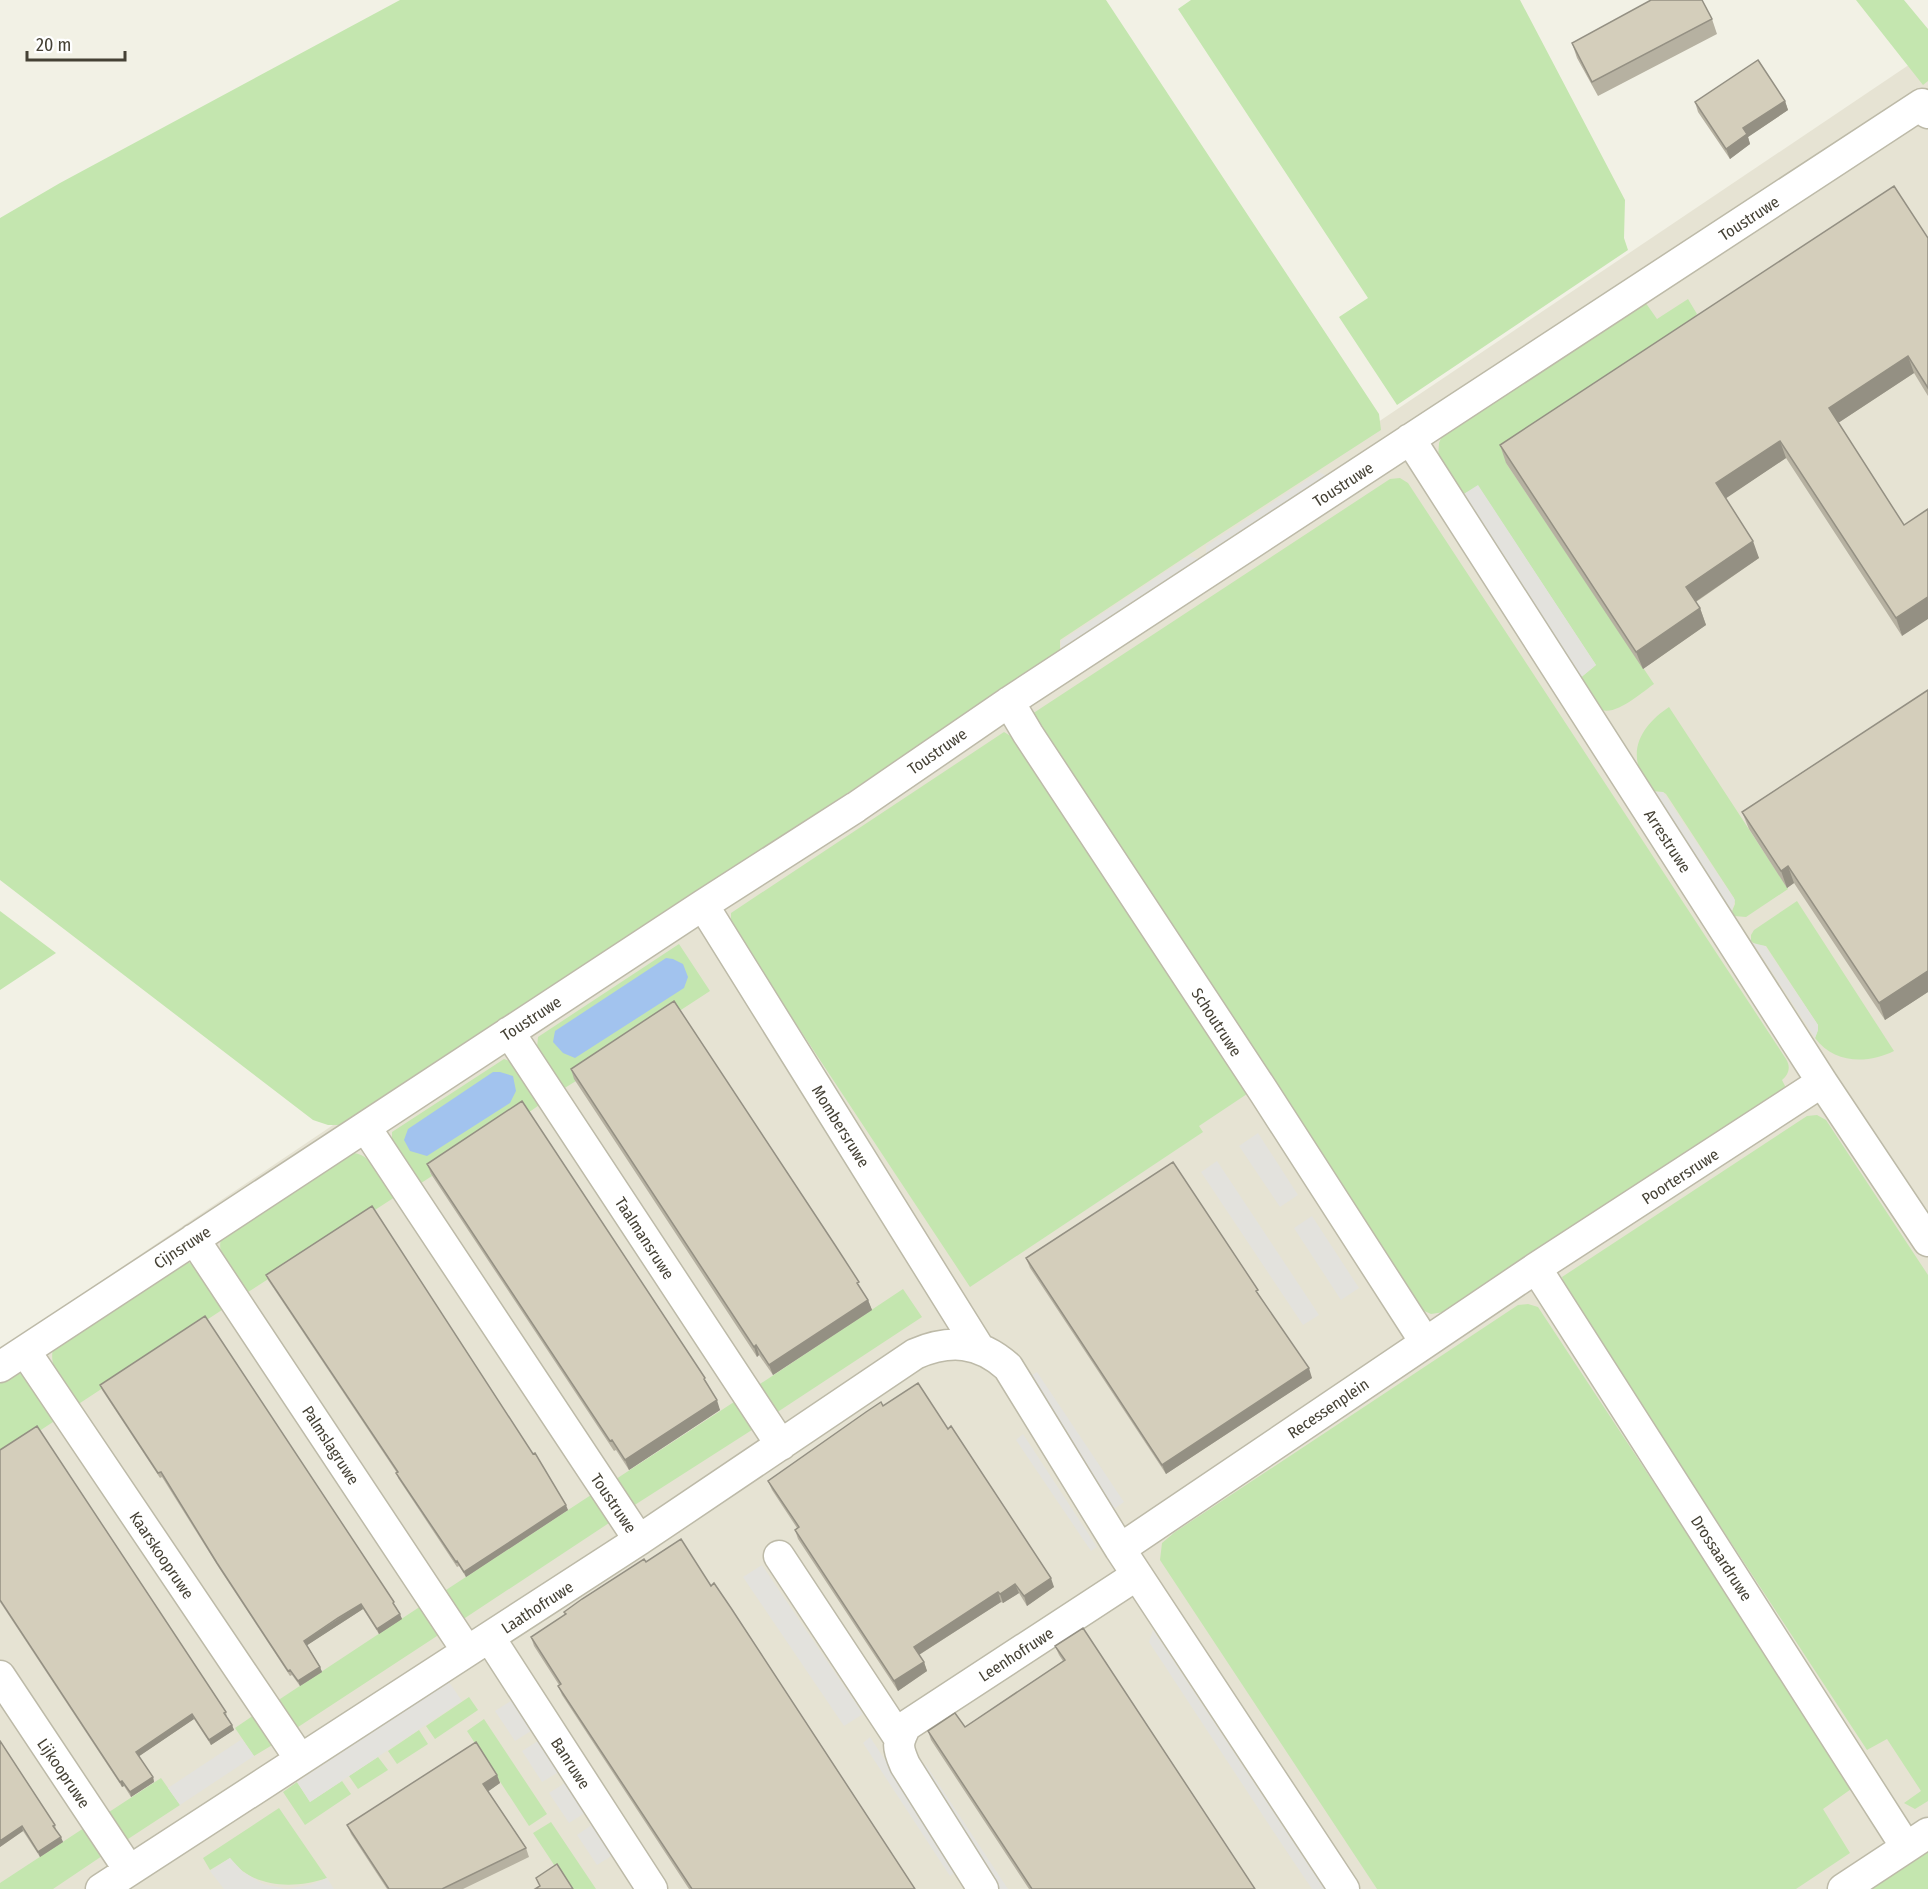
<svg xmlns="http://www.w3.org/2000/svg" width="1928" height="1889" font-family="'Fira Sans Condensed',sans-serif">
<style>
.residential{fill:#e6e3d3}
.green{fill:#c4e6af}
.parking{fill:#e3e2dd}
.water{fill:#a2c3ee}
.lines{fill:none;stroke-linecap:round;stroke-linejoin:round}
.minor-casing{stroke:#bdbaa8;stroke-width:33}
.minor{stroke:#fff;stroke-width:30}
.wall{fill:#b6b1a1}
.shaded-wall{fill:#949083}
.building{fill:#d4cebb;stroke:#949083;stroke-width:1.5}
.labels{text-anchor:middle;stroke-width:6;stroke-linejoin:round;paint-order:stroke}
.street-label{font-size:16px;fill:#454135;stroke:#fff}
</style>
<rect width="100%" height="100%" fill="#f2f1e5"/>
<!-- residential -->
<path class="residential" d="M 1928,52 L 1928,1889 L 0,1889 L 0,1349 Z"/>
<!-- green -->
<path class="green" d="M 400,0 L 1106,0 L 1379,414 L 1381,430 L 1208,542 L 1060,640 L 1060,653 L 344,1125 L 328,1125 L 313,1120 L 0,880 L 0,218 L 60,183 Z
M 1191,0 L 1520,0 L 1625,200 L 1624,238 L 1628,250 L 1397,405 L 1339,317 L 1368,298 L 1178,9 Z
M 1856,0 L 1904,0 L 1928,29 L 1928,81 L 1923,85 Z
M 1643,299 L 1657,319 L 1688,299 L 1697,314 L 1694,317 L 1703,332 L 1506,463 L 1654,684 C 1642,692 1611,721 1597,707 C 1590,699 1585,688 1579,679 L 1596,665 L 1478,486 L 1459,497 L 1438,459 L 1439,443 L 1442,436 Z
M 1400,478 L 1408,483 L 1786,1059 C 1791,1067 1789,1074 1782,1080 L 1786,1088 L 1444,1312 L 1431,1314 L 1420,1309 L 1032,714 L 1390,479 Z
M 1669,707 L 1788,889 L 1746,917 L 1734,916 L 1732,911 L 1735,904 L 1734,898 L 1666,794 L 1663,792 L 1653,791 C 1649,785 1643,778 1640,771 C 1629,743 1648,721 1669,707 Z
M 1004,732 L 1014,738 L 1247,1094 L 1199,1126 L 1203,1132 L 970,1287 L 738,936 L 731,924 L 731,913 Z
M 1797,901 L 1894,1051 C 1868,1064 1834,1064 1815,1038 L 1818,1030 L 1818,1025 L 1766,946 L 1756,945 L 1751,941 L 1751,935 L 1754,930 Z
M 0,911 L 56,953 L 0,990 Z
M 679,944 L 710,991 L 575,1079 L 576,1081 L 563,1089 L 537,1048 L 538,1037 Z
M 504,1059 L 512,1062 L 542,1103 L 528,1113 L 526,1111 L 430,1173 L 432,1176 L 418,1185 L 392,1142 L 392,1132 Z
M 1817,1115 L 1826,1120 L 1928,1275 L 1928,1801 L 1915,1809 L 1904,1803 L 1921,1791 L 1887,1739 L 1867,1750 L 1566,1291 L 1562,1277 L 1807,1116 Z
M 354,1153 C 374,1156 384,1181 395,1197 L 245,1294 C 234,1277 216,1259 221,1238 L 346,1154 Z
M 185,1262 C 203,1263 217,1292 228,1306 L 77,1405 C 66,1387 46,1368 54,1346 Z
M 903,1289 L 922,1317 L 776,1413 L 757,1386 Z
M 1528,1304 L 1538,1307 L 1854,1787 L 1823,1809 L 1850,1853 L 1796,1889 L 1377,1889 L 1160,1560 L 1162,1543 L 1175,1532 L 1518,1305 Z
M 14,1372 L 28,1375 L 59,1418 L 0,1457 L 0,1378 Z
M 737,1400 L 755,1428 L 630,1508 L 613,1481 Z
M 591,1495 L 609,1523 L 462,1620 L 443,1592 Z
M 421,1606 L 440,1634 L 292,1731 L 274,1703 Z
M 469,1697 L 478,1710 L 435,1739 L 426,1726 Z
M 254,1715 L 274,1744 L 254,1756 L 235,1728 Z
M 484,1719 L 547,1814 L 529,1826 L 467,1731 Z
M 419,1730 L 428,1744 L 397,1764 L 388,1751 Z
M 378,1757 L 388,1770 L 358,1789 L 349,1776 Z
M 161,1778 L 180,1805 L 125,1841 L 106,1814 Z
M 342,1781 L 351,1794 L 305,1825 L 283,1792 L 297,1782 L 310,1802 Z
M 279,1808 L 327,1878 C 295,1889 252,1889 230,1858 L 210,1870 L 203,1858 Z
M 551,1822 L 596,1889 L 570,1889 L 533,1833 Z
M 87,1826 L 105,1854 L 53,1889 L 0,1889 L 0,1883 Z
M 1928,1844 L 1928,1889 L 1860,1889 Z"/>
<!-- parking -->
<path class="parking" d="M 1319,472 L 1329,477 L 1206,557 L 1206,546 Z
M 1478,485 L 1596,665 L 1579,679 L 1459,497 Z
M 1189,556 L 1202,560 L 1061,653 L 1061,641 Z
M 1653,792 L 1663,792 L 1735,900 L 1732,911 Z
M 1753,943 L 1765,946 L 1818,1025 L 1818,1030 L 1815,1038 Z
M 1258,1133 L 1298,1195 L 1280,1207 L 1239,1146 Z
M 1217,1161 L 1319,1315 L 1303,1325 L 1201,1172 Z
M 1312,1216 L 1359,1288 L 1341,1300 L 1294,1228 Z
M 1037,1372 L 1124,1502 L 1114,1509 L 1027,1378 Z
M 1023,1434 L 1097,1547 L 1091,1551 L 1016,1440 Z
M 762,1565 L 863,1714 L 844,1726 L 743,1577 Z
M 1153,1630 L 1324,1889 L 1312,1889 L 1279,1840 L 1149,1642 Z
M 449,1682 L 462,1701 L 310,1802 L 297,1782 Z
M 514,1699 L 534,1729 L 515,1741 L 495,1711 Z
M 870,1737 L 958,1871 L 950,1876 L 863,1743 Z
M 242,1739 L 254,1756 L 180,1805 L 168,1788 Z
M 541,1739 L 562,1770 L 542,1782 L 522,1751 Z
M 926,1765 L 1008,1889 L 997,1889 L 919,1770 Z
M 568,1781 L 588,1811 L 569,1823 L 549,1793 Z
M 596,1822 L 616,1853 L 597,1865 L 577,1835 Z
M 230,1858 L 243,1872 L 263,1884 L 287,1889 L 313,1884 L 327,1878 L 334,1889 L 224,1889 L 210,1871 Z"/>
<!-- water -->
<path class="water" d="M 666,958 L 673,959 L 683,964 L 688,977 L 684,988 L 575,1058 L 563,1053 L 553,1042 L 555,1031 Z
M 493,1072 L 500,1072 L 513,1076 L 516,1091 L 510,1103 L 427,1156 L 410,1151 L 404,1140 L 408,1129 Z"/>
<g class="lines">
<!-- minor casing -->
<g class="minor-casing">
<path id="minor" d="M 1410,439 L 1822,1082 L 1928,1241
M 1009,702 L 1028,734 L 1264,1092 L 1425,1342
M 703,905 L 979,1348
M 509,1032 L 781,1445
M 366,1128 L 639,1540
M 194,1239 L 467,1651
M 1536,1268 L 1906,1847
M 25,1351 L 300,1759
M 0,1367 L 703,905 L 856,807 L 1009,702 L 1922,104 L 1928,113
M 1120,1549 L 1536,1268 L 1822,1082
M 779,1556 L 899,1738
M 490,1638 L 652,1889
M 0,1676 L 129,1870
M 101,1889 L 639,1540 L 915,1354 C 950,1339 979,1341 1008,1367 L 1120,1549 L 1344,1889
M 983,1889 L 905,1765 C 897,1747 897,1743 906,1726 L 1137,1575
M 1843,1889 L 1928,1833"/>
</g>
<!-- minor -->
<use href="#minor" class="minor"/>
</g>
<!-- wall -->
<path class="wall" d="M 1712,19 L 1717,34 L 1598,96 L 1577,58 L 1572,43 Z
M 1785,101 L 1788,110 L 1748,137 L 1750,144 L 1730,159 L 1698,112 L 1695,102 Z
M 1928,238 L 1928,396 L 1914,373 L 1838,423 L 1902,636 L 1786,458 L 1725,498 L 1759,558 L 1696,602 L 1700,608 L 1706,625 L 1643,669 L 1506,463 L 1500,445 Z
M 1928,690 L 1928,992 L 1885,1020 L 1794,883 L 1787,888 L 1749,829 L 1742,812 Z
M 571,1069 L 862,1291 L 868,1300 L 872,1310 L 773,1375 L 759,1355 L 757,1357 L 574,1079 Z
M 427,1164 L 708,1387 L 720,1410 L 629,1470 L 616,1450 L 614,1451 L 431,1174 Z
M 1026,1258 L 1260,1297 L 1312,1378 L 1166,1474 L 1030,1268 Z
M 266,1275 L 568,1510 L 466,1577 L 459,1566 L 457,1567 L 398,1478 L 397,1473 L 268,1280 Z
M 100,1385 L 396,1607 L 402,1619 L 379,1634 L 363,1609 L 307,1645 L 320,1667 L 322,1672 L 300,1686 L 292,1675 L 290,1676 L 219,1568 L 162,1477 L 160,1478 L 102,1390 Z
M 883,1406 L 948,1429 L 1054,1587 L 1027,1606 L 1019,1593 L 1003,1603 L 1001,1602 L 919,1655 L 924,1662 L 927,1671 L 898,1691 L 798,1539 L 795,1530 L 797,1528 L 772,1490 L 768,1481 Z
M 0,1450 L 226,1712 L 227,1718 L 232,1725 L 234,1730 L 211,1745 L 194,1719 L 139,1756 L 153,1777 L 154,1782 L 131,1797 L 124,1786 L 122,1787 L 0,1602 Z
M 646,1562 L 711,1586 L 915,1889 L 689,1889 L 562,1695 L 558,1686 L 559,1685 L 534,1646 L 531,1637 L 565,1615 L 564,1612 Z
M 1055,1646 L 1255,1889 L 1029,1889 L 931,1740 L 928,1731 L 965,1727 L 1063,1661 L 1059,1655 Z
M 0,1741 L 55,1825 L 56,1830 L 63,1842 L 40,1857 L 23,1831 L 0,1847 Z
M 497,1775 L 500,1783 L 488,1791 L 526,1848 L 529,1857 L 463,1889 L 387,1889 L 351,1834 L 347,1825 Z"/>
<!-- shaded-wall -->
<path class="shaded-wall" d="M 1785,101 L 1788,110 L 1748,137 L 1750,144 L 1730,159 L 1726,149 L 1743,128 Z
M 1908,356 L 1914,373 L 1835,425 L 1829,408 Z
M 1780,441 L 1786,458 L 1722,501 L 1716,483 Z
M 1753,541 L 1759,558 L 1692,604 L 1686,587 Z
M 1928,597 L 1928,619 L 1902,636 L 1896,618 Z
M 1700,608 L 1706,625 L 1643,669 L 1636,652 Z
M 1788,866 L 1794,883 L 1787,888 L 1781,871 Z
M 1928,971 L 1928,992 L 1885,1020 L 1879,1003 Z
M 868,1300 L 872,1310 L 773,1375 L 769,1365 Z
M 756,1345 L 759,1355 L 757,1357 L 754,1347 Z
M 1309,1368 L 1312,1378 L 1166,1474 L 1162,1465 Z
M 717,1400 L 720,1410 L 629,1470 L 625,1460 Z
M 566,1505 L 568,1510 L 466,1577 L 464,1572 Z
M 1051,1578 L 1054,1587 L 1027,1606 L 1024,1596 Z
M 1015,1584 L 1019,1593 L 1003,1603 L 1000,1594 Z
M 998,1592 L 1001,1602 L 917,1656 L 914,1647 Z
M 361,1604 L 363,1609 L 306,1646 L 304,1641 Z
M 400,1614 L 402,1619 L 379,1634 L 377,1629 Z
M 924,1662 L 927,1671 L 898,1691 L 894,1681 Z
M 320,1667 L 322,1672 L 300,1686 L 298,1681 Z
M 192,1714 L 194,1719 L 138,1757 L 136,1752 Z
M 232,1725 L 234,1730 L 211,1745 L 209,1740 Z
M 497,1775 L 500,1783 L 486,1793 L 483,1784 Z
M 153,1777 L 154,1782 L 131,1797 L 130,1792 Z
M 122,1781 L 124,1786 L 122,1787 L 120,1782 Z
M 22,1826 L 23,1831 L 0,1847 L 0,1841 Z
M 61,1837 L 63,1842 L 40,1857 L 38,1852 Z"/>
<!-- building -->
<path class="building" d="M 1651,0 L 1702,0 L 1712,19 L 1592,82 L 1572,43 Z
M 1758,60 L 1785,101 L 1743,128 L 1747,134 L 1726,149 L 1695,102 Z
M 1894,186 L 1928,238 L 1928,388 L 1908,356 L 1829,408 L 1904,525 L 1928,509 L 1928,597 L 1896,618 L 1780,441 L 1716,483 L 1753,541 L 1686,587 L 1700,608 L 1636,652 L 1500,445 Z
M 1928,690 L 1928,971 L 1879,1003 L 1788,866 L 1781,871 L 1742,812 Z
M 674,1001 L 835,1245 L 859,1282 L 857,1283 L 868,1300 L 769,1365 L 756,1345 L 754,1347 L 571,1069 Z
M 522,1101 L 705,1378 L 704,1379 L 717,1400 L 625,1460 L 612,1440 L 610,1441 L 427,1164 Z
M 1173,1162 L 1258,1290 L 1256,1291 L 1309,1368 L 1162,1465 L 1026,1258 Z
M 372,1206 L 533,1454 L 535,1453 L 566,1505 L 464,1572 L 457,1561 L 456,1562 L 396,1473 L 398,1472 L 266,1275 Z
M 205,1316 L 394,1602 L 393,1603 L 400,1614 L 377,1629 L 361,1604 L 338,1618 L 304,1641 L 320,1667 L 298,1681 L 290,1670 L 288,1671 L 217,1563 L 161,1472 L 158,1473 L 100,1385 Z
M 918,1383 L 948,1429 L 951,1426 L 1051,1578 L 1024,1596 L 1015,1584 L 1000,1594 L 998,1592 L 914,1647 L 924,1662 L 894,1681 L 795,1530 L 799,1527 L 768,1481 L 866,1412 L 881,1402 L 883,1406 Z
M 37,1426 L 226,1712 L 224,1713 L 232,1725 L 209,1740 L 192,1714 L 136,1752 L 153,1777 L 130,1792 L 122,1781 L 120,1782 L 0,1600 L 0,1450 Z
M 681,1539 L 711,1586 L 714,1583 L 731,1608 L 915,1889 L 692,1889 L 558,1686 L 561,1684 L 531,1637 L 566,1614 L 564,1612 L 582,1599 L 644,1559 L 646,1562 Z
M 1083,1628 L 1255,1889 L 1032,1889 L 928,1731 L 955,1713 L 965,1727 L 1065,1660 L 1055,1646 Z
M 0,1741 L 55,1825 L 53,1826 L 61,1837 L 38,1852 L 22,1826 L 0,1841 Z
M 476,1742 L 497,1775 L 483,1784 L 526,1848 L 442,1889 L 389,1889 L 347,1825 Z
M 557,1864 L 573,1889 L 535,1889 L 540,1886 L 536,1878 Z"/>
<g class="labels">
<!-- street labels -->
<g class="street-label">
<text transform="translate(1749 218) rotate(-33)" y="6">Toustruwe</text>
<text transform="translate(1343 484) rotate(-33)" y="6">Toustruwe</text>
<text transform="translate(937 751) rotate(-35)" y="6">Toustruwe</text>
<text transform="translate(1668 841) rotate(57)" y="6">Arrestruwe</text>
<text transform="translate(531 1018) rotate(-33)" y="6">Toustruwe</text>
<text transform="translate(1217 1022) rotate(57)" y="6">Schoutruwe</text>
<text transform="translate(841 1126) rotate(58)" y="6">Mombersruwe</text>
<text transform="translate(1680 1176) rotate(-33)" y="6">Poortersruwe</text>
<text transform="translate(645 1238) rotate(57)" y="6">Taalmansruwe</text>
<text transform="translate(182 1247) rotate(-33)" y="6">Cijnsruwe</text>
<text transform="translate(1328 1408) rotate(-34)" y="6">Recessenplein</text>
<text transform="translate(331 1445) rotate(57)" y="6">Palmslagruwe</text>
<text transform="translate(614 1503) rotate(56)" y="6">Toustruwe</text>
<text transform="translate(162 1555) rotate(56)" y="6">Kaarskoopruwe</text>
<text transform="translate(1722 1558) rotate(57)" y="6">Drossaardruwe</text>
<text transform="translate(537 1607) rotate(-33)" y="6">Laathofruwe</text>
<text transform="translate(1016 1654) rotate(-33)" y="6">Leenhofruwe</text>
<text transform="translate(571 1763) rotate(57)" y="6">Banruwe</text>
<text transform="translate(64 1773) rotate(56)" y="6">Lijkoopruwe</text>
</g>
</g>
<!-- scale -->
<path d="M27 51v9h98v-9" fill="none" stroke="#454135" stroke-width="3"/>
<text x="36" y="51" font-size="18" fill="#454135" stroke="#ffffff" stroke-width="4.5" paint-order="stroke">20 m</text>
</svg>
